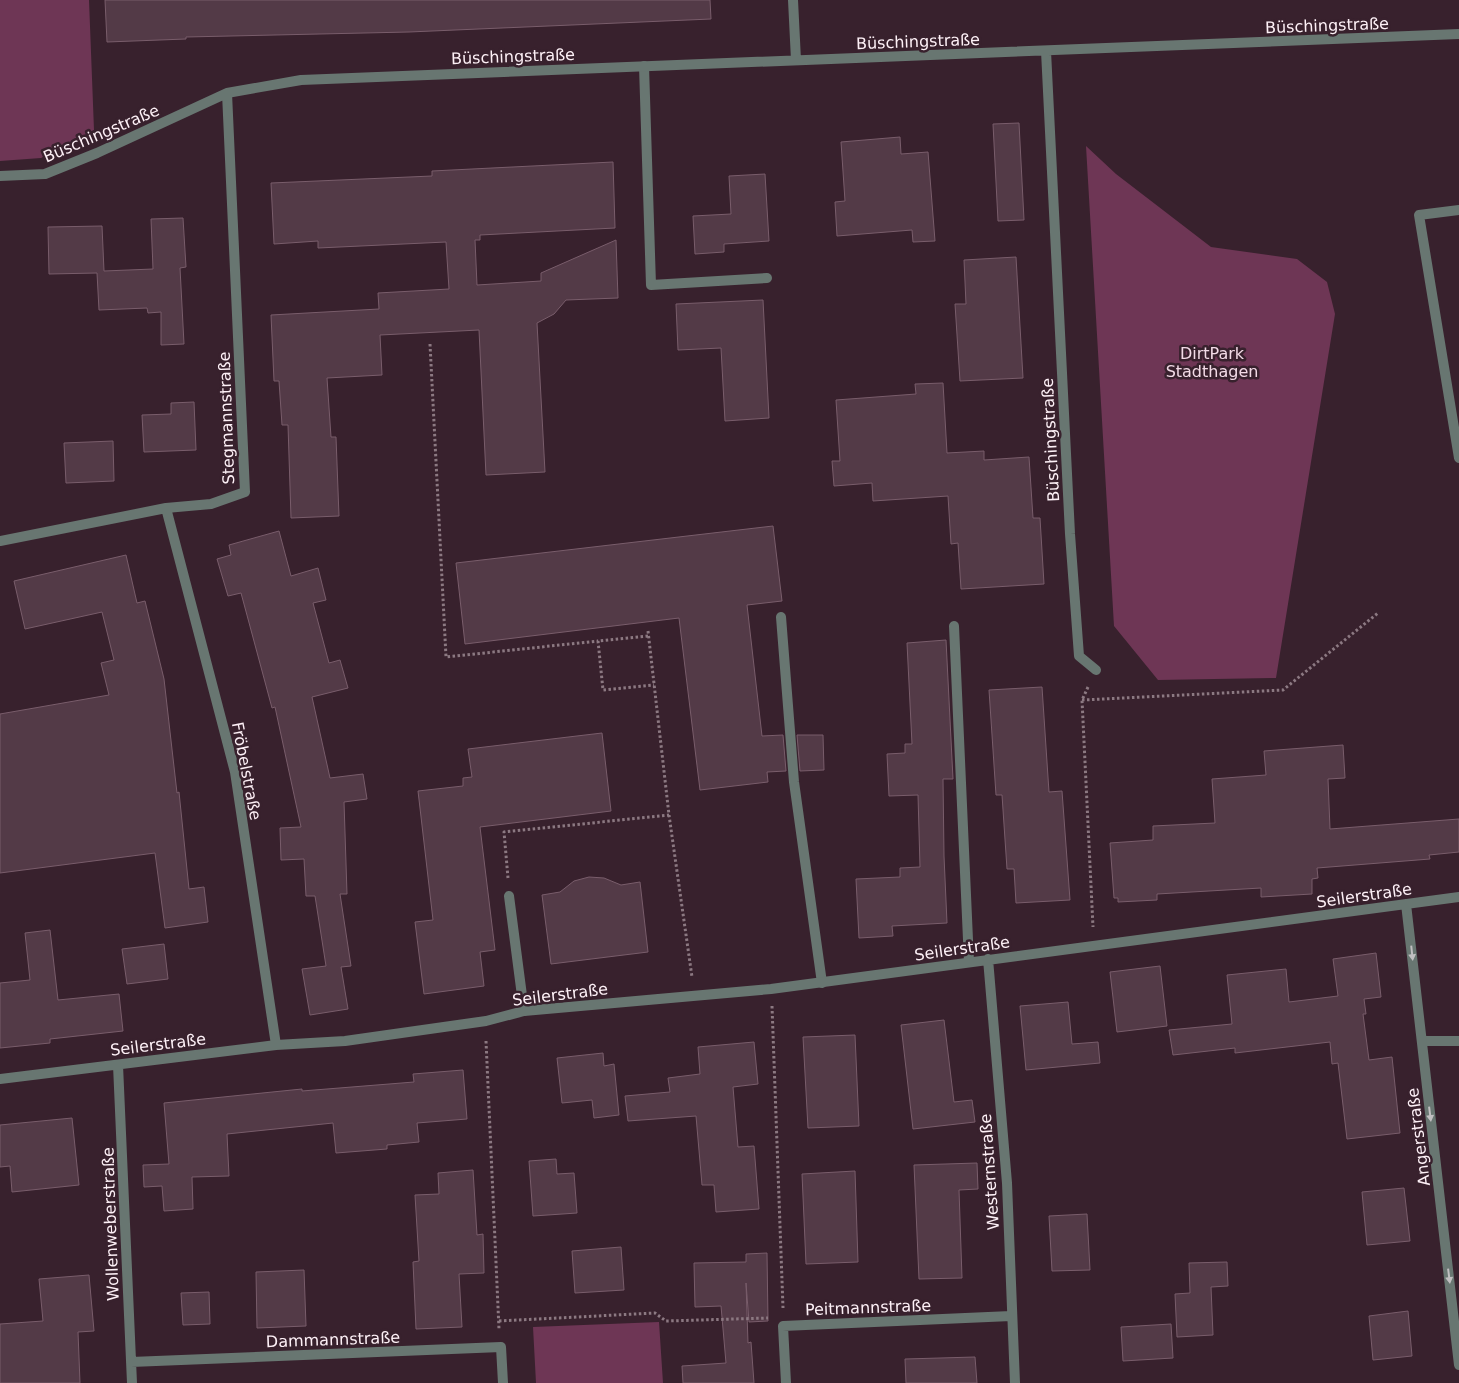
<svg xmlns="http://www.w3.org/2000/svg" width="1459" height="1383" font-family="'DejaVu Sans',sans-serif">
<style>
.green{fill:#6e3655}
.building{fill:#533a47;stroke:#795d6b}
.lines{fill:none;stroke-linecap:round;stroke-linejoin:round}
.path{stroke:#8c7982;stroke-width:3;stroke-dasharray:2.5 2.5;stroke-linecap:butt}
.lane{stroke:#687671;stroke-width:10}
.street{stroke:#687671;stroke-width:10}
.oneway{fill:#c1bfc1}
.labels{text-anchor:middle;stroke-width:5;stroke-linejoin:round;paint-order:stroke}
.street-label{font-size:16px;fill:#fdf0f6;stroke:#38212d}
.park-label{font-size:16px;fill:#f2dae6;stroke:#38212d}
</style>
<rect width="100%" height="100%" fill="#38212d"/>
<!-- green -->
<path class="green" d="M 0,0 L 89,0 L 94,130 L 41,158 L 0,161 Z
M 1086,146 L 1116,174 L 1211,247 L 1297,259 L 1327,282 L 1335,314 L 1276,678 L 1158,680 L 1114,626 Z
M 659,1322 L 663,1383 L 536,1383 L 533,1327 Z"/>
<!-- building -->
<path class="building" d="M 105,0 L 710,0 L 711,19 L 409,32 L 186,37 L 186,39 L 107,42 Z
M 1019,123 L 1024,220 L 998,221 L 993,124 Z
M 900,137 L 901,154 L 928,152 L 935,241 L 913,242 L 912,230 L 837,236 L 835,202 L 845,201 L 841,142 Z
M 613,162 L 615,228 L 480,235 L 480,240 L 475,240 L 477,285 L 541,281 L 541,273 L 616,240 L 618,298 L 566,300 L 554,314 L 537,323 L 545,472 L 486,475 L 479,330 L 380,335 L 382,375 L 327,378 L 331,437 L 336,437 L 339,516 L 291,518 L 288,425 L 282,425 L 279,381 L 274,381 L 271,315 L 379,309 L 378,293 L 449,289 L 446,242 L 318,248 L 318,241 L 274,244 L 271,183 L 432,176 L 432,171 Z
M 765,174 L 769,241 L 724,244 L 724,252 L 695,254 L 693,216 L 731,214 L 729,176 Z
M 183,218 L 186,267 L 180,268 L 184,344 L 161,345 L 161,312 L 148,313 L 147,308 L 99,310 L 97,273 L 49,274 L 48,227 L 102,226 L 104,271 L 153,269 L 151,219 Z
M 1016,257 L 1023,378 L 960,381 L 955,304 L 966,304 L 964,260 Z
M 763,300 L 769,418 L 725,421 L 721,348 L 678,350 L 676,304 Z
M 943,383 L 947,453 L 984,451 L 984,460 L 1029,457 L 1033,518 L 1040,518 L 1044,584 L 961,589 L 958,543 L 951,544 L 948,496 L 873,501 L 872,483 L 834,486 L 832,461 L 840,461 L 836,400 L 916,394 L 915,384 Z
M 194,402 L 196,450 L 144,452 L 142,415 L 171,414 L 171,403 Z
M 113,441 L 114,481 L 66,483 L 64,443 Z
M 773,526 L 782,601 L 747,605 L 762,736 L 783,735 L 786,771 L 767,772 L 768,782 L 700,790 L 679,618 L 465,644 L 456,563 Z
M 279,531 L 291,576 L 318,568 L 326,600 L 313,603 L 329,663 L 340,660 L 348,688 L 312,697 L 330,778 L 363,774 L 367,799 L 344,802 L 347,894 L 340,894 L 351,966 L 341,967 L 348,1009 L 310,1015 L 302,969 L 326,966 L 315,896 L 306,896 L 304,859 L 281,860 L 280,828 L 301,827 L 275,707 L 272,708 L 241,593 L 228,596 L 217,559 L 231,555 L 229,545 Z
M 126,555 L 137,603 L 145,601 L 164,679 L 177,793 L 179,792 L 189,889 L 204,887 L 208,922 L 165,928 L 155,853 L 0,873 L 0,714 L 109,695 L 101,663 L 114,660 L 102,612 L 25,629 L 14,581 Z
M 946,640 L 953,779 L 943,779 L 944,856 L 947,923 L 892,926 L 893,936 L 859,938 L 856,879 L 900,877 L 900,868 L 920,867 L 918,795 L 889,796 L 887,754 L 905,753 L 905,744 L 912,744 L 907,643 Z
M 1042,687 L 1049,792 L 1062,791 L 1070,900 L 1016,903 L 1014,869 L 1007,869 L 1002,795 L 996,795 L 989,690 Z
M 602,733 L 611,811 L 480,827 L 495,950 L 480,952 L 484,986 L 424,994 L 415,922 L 433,920 L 418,791 L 463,786 L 463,778 L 472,777 L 468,749 Z
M 797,735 L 823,735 L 824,770 L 800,771 Z
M 1343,745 L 1345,778 L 1328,779 L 1330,829 L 1459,819 L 1459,852 L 1429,855 L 1430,859 L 1317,868 L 1318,878 L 1312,879 L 1312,894 L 1261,897 L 1261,888 L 1157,894 L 1157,900 L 1118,902 L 1118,898 L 1114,898 L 1110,843 L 1153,840 L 1153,826 L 1215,823 L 1212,779 L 1266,775 L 1264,751 Z
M 589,877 L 604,878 L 621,885 L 640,882 L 648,952 L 551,964 L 542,895 L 560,892 L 574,881 Z
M 50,930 L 58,1000 L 119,994 L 123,1031 L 50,1039 L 50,1043 L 0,1048 L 0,983 L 30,980 L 25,933 Z
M 164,944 L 168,979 L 127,984 L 122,949 Z
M 1376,953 L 1381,997 L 1364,999 L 1366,1014 L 1363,1014 L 1369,1060 L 1392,1057 L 1400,1133 L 1347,1139 L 1338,1063 L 1332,1064 L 1330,1042 L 1235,1053 L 1235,1048 L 1173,1055 L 1169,1030 L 1232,1024 L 1227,975 L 1286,969 L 1289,1002 L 1338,996 L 1333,959 Z
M 1160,966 L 1167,1026 L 1117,1032 L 1110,972 Z
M 1068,1002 L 1072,1044 L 1098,1042 L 1100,1063 L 1026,1070 L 1020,1006 Z
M 944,1020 L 954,1102 L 972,1100 L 975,1122 L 913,1129 L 901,1025 Z
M 855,1035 L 859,1126 L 808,1128 L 803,1037 Z
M 754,1042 L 758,1084 L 733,1087 L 738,1147 L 754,1146 L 759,1209 L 716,1212 L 714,1185 L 702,1185 L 696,1116 L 628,1121 L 625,1096 L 670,1092 L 668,1078 L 700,1074 L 698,1047 Z
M 603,1053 L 604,1066 L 614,1064 L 619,1115 L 594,1118 L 592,1100 L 562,1103 L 557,1058 Z
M 463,1070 L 467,1119 L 417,1123 L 419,1142 L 387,1145 L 387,1149 L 336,1153 L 333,1123 L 227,1134 L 229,1176 L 192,1177 L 193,1209 L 164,1211 L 162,1186 L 144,1187 L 143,1165 L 169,1164 L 164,1103 L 302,1089 L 302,1091 L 414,1082 L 413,1074 Z
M 72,1118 L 79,1185 L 12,1192 L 10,1166 L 0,1167 L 0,1125 Z
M 556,1159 L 557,1174 L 574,1173 L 577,1213 L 533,1216 L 529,1161 Z
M 977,1163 L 978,1189 L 959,1190 L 962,1278 L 919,1279 L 914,1165 Z
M 473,1170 L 477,1235 L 483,1234 L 484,1273 L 459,1274 L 462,1327 L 416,1329 L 413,1262 L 419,1261 L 415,1195 L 439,1194 L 438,1173 Z
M 855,1171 L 858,1262 L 806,1264 L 802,1174 Z
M 1404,1188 L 1410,1241 L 1367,1245 L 1362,1192 Z
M 1087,1214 L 1090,1270 L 1052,1271 L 1049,1216 Z
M 621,1247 L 624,1290 L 575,1293 L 572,1251 Z
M 767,1253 L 768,1321 L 749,1322 L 746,1283 L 748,1343 L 751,1342 L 754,1383 L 683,1383 L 682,1366 L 726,1363 L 721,1306 L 695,1307 L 694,1263 L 746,1262 L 746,1254 Z
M 1227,1262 L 1228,1286 L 1211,1287 L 1213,1335 L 1177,1337 L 1175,1294 L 1190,1293 L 1189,1263 Z
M 304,1270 L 306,1326 L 257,1328 L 256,1272 Z
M 89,1275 L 94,1331 L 78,1332 L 80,1383 L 0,1383 L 0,1324 L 43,1321 L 39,1279 Z
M 209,1292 L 210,1324 L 183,1325 L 181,1293 Z
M 1408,1311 L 1412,1356 L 1373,1360 L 1369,1316 Z
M 1171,1324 L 1173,1358 L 1123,1361 L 1121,1327 Z
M 975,1357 L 977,1383 L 906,1383 L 905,1359 Z"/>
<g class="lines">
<!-- path -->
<path class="path" d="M 430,344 L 446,657 L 598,641
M 648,631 L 669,815 L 692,977
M 648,636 L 598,641 L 603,690 L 654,685
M 1088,687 L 1082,700 L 1093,927
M 1082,700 L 1283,690 L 1378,613
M 508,878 L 504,832 L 669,815
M 772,1006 L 783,1308
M 486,1041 L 499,1329
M 499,1321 L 655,1313 L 666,1321 L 768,1318"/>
<!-- lane -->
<path class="lane" d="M 644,66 L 651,285 L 767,278
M 1459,210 L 1419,215 L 1459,458
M 781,617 L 794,782 L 822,983
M 954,626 L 969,962
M 509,896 L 524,1011
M 1422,1041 L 1459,1041"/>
<!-- street -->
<path class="street" d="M 793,0 L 796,60
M 1046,51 L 1070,534 L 1079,656 L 1096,670
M 0,176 L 45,174 L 97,153 L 227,93 L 301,80 L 1459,34
M 166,508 L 235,772 L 276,1045
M 0,541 L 166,508 L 211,504 L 245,492 L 227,93
M 1406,904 L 1459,1365
M 988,959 L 1007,1183 L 1015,1383
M 118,1065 L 132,1383
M 0,1079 L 276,1045 L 345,1041 L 486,1021 L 524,1011 L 771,989 L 1459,897
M 131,1362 L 501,1347 L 503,1383
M 786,1383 L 783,1326 L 1011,1316"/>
</g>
<!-- one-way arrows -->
<defs><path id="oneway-solid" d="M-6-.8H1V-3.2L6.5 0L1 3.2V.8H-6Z" transform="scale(1.25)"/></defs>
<g class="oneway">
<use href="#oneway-solid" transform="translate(1412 953) rotate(84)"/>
<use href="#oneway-solid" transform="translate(1430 1114) rotate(83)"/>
<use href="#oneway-solid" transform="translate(1449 1276) rotate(83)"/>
</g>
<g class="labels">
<!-- street labels -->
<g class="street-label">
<text transform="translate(1327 25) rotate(-2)" y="6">Büschingstraße</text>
<text transform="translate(918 41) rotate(-2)" y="6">Büschingstraße</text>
<text transform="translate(513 56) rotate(-2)" y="6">Büschingstraße</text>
<text transform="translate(101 133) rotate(-23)" y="6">Büschingstraße</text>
<text transform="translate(226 418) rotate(-92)" y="6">Stegmannstraße</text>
<text transform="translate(1050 440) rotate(-93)" y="6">Büschingstraße</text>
<text transform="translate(247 771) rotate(79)" y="6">Fröbelstraße</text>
<text transform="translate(1364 895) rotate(-8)" y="6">Seilerstraße</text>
<text transform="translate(962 948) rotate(-8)" y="6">Seilerstraße</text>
<text transform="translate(560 994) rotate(-7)" y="6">Seilerstraße</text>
<text transform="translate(158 1044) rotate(-7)" y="6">Seilerstraße</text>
<text transform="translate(1418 1137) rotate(-97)" y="6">Angerstraße</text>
<text transform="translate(989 1172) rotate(-94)" y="6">Westernstraße</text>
<text transform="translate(110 1224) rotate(-92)" y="6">Wollenweberstraße</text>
<text transform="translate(868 1307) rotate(-2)" y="6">Peitmannstraße</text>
<text transform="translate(333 1339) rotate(-2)" y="6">Dammannstraße</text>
</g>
<!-- park labels -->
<g class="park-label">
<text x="1212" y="359">DirtPark<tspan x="1212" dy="18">Stadthagen</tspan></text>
</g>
</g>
</svg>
